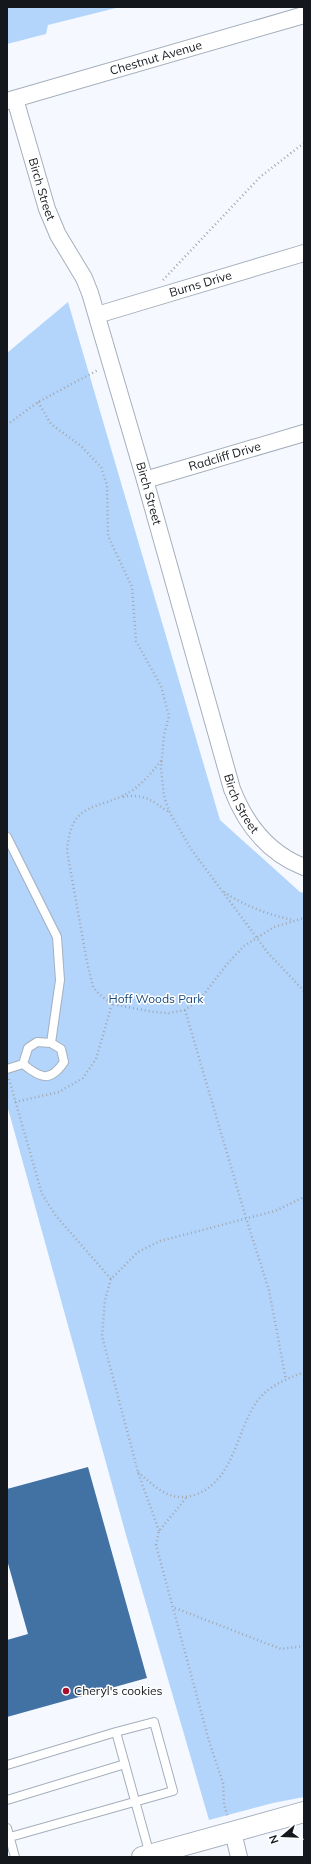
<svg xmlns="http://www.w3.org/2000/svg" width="311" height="1864" font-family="Mulish,sans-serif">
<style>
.green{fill:#b3d5fc}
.building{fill:#4271a4}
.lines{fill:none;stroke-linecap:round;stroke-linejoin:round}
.service-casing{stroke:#a5afbc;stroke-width:10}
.minor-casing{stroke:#a5afbc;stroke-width:18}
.tertiary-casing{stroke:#a5afbc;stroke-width:22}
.path{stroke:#a3a7ad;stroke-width:2.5;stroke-dasharray:1 3;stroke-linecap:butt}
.service{stroke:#fff;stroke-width:8}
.minor{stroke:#fff;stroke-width:16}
.tertiary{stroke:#fff;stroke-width:20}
.poi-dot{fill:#a80f2a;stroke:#fff;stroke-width:1.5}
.labels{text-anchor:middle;stroke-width:3;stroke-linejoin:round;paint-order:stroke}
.street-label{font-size:12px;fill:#14181d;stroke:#fff}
.park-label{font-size:12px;fill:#174a7d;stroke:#fff}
.poi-label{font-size:12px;fill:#14181d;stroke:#fff;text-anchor:start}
</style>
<rect width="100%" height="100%" fill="#f5f9ff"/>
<!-- green -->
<path class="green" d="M 7,7 L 120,7 L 48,25 L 46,34 L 7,44 Z
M 68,302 L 220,820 L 300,892 L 304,893 L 304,1797 L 273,1803 L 209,1820 L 126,1535 L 7,1105 L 7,353 Z"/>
<!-- building -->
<path class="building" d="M 88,1467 L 147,1678 L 7,1717 L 7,1640 L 28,1634 L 7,1560 L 7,1489 Z"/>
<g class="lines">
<!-- service casing -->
<g class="service-casing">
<path id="service" d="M 7,837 L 57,937 L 60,980 L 51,1043
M 37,1042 L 51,1043 L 61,1049 L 64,1062 C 50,1083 40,1078 23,1064 L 28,1048 Z
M 7,1069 L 23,1064
M 7,1765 L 116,1732 L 150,1855
M 7,1800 L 125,1764
M 7,1828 L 15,1857
M 10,1837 L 173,1791 L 154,1722 L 116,1732"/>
</g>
<!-- minor casing -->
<g class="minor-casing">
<g id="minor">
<path id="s1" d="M 15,99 L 47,209 L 58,235 L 84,278 L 90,293 L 145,480 L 232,789 C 246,825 268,853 304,867"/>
<path id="s2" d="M 7,101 L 304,15"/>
<path id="s3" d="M 97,315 L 304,253"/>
<path id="s4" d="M 145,480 L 304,433"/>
<path d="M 233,1832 L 239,1857"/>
</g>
</g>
<!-- tertiary casing -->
<g class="tertiary-casing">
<path id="tertiary" d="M 142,1857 L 304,1812"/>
</g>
<!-- path -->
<path class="path" d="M 163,280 L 260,177 L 304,143
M 38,402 L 51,424 L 81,446 L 101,467 L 107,485 L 108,536 L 132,587 L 136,641 L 161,686 L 169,716 L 164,735 L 161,769 L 164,796 L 170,813 L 191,849 L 257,938 L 268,953 L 304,991
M 7,425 L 38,402 L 98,370
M 161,761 C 153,771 144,782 133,790 C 99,812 71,798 67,851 L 87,962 L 93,987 L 100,995 L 112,1004 L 154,1012 L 169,1013 L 185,1010 L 201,998 L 228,963 L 244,946 L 274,927 L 304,918
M 123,797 C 144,793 152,801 169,812
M 224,892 C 245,906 269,915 293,920
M 185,1010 L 246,1218 L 269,1290 L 286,1380
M 9,1079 L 42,1194 L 56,1216 L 111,1279
M 15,1102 L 59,1092 L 83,1078 L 96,1059 L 112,1004
M 138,1472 C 156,1488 172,1504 197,1494 C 235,1479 236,1430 258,1400 C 270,1385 287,1379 304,1372
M 186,1498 L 159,1531 L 156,1545 L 209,1741 L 223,1783 L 224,1804 L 228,1818
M 159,1531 L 138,1472 L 102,1336 L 105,1300 L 111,1279 L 138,1252 L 160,1241 L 275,1211 L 304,1197
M 175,1608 L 281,1649 L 304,1646"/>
<!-- service -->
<use href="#service" class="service"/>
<!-- minor -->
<use href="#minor" class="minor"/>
<!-- tertiary -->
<use href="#tertiary" class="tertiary"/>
</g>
<!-- markers -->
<circle class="poi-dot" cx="66" cy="1691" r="4"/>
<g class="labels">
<!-- street labels -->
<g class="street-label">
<text dy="4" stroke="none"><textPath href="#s2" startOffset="155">Chestnut Avenue</textPath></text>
<text dy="4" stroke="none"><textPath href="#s1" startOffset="94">Birch Street</textPath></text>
<text dy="4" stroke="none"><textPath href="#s3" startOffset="108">Burns Drive</textPath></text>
<text dy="4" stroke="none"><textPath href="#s4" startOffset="83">Radcliff Drive</textPath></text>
<text dy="4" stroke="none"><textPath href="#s1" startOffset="418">Birch Street</textPath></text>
<text dy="4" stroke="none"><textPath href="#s1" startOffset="742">Birch Street</textPath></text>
</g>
<!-- park labels -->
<g class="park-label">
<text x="156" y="1003">Hoff Woods Park</text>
</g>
<!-- poi labels -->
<g class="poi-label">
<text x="74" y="1695">Cheryl's cookies</text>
</g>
</g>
<!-- border -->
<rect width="311" height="1864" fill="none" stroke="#14181d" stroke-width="16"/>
<!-- north arrow -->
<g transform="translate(283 1836) rotate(251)" stroke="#ffffff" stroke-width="3" paint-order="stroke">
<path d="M0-3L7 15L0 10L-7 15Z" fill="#14181d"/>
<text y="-6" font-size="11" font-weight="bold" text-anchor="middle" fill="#14181d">N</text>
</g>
</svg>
